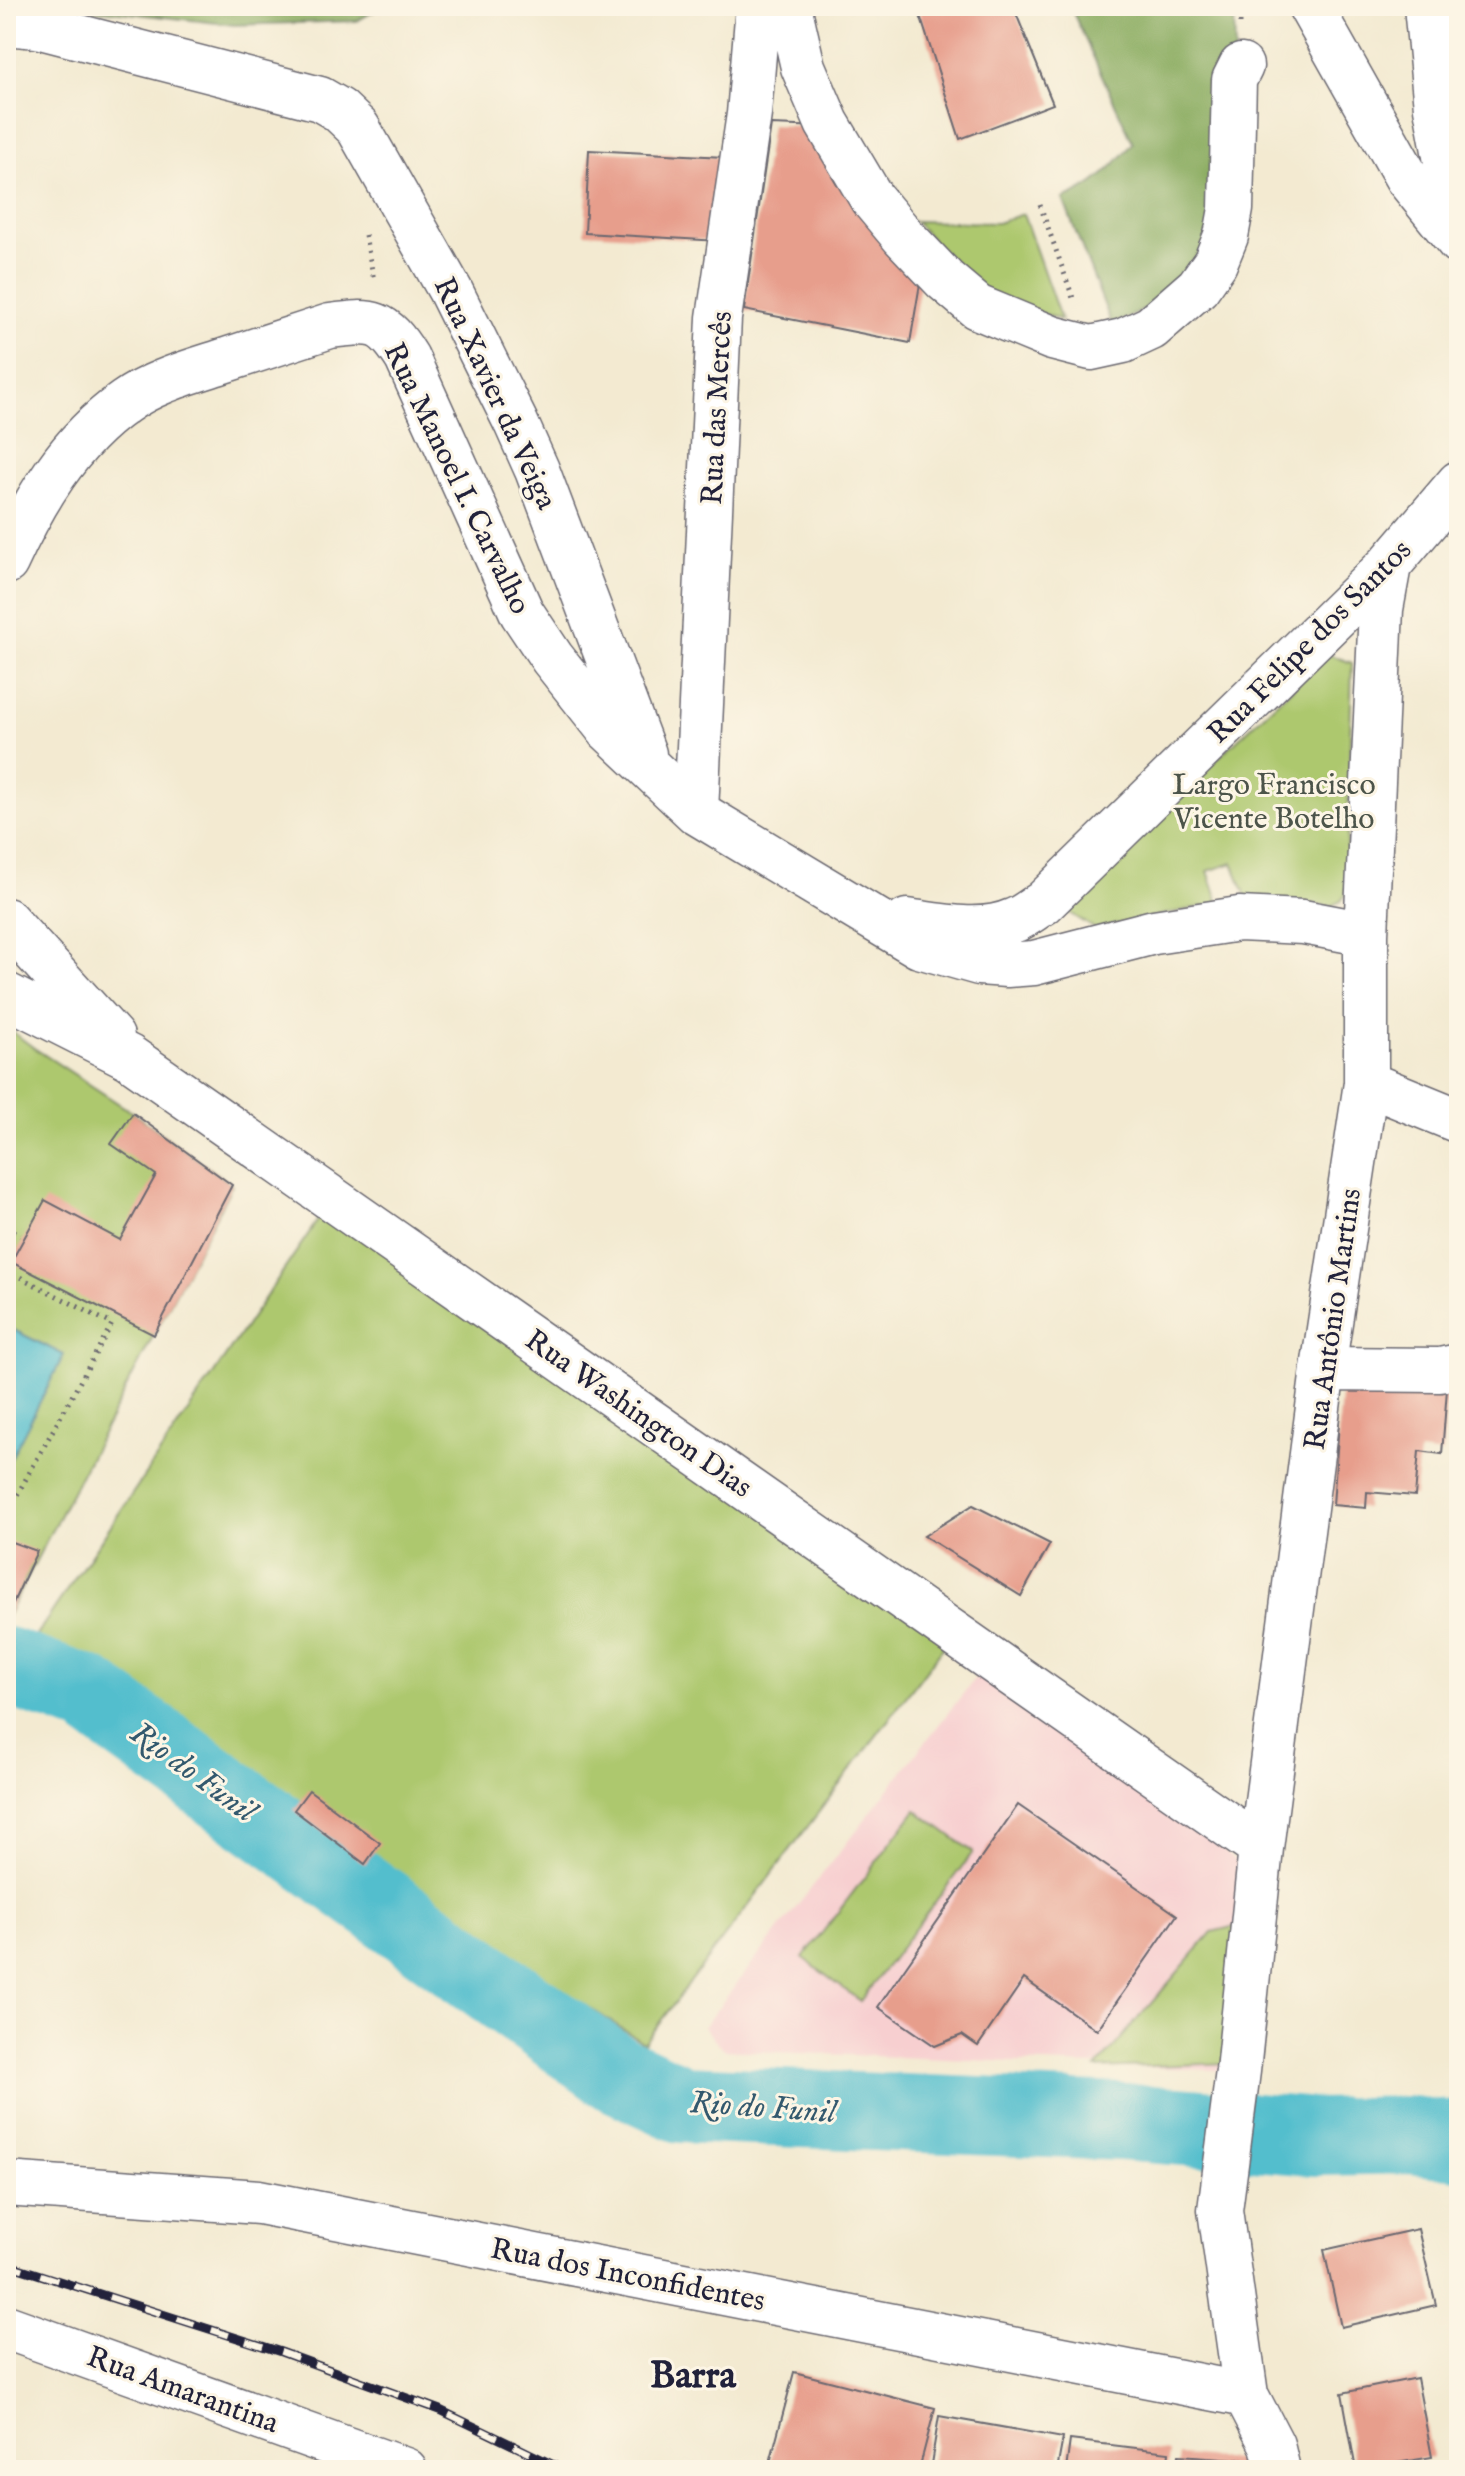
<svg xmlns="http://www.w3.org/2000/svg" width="1465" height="2476" font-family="'IM FELL English',serif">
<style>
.built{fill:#f7cfd0}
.green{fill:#adc86e;stroke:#687554;stroke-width:2}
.forest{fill:#8aac61;stroke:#56674e;stroke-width:2}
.water{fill:#52becd;stroke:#3a7084;stroke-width:2}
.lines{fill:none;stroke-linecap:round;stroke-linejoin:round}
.river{stroke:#52becd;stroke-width:78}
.building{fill:#e79e8c}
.minor-casing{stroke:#6b6870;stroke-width:47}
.path{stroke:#6b6870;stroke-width:5;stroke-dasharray:2 6;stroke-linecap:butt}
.minor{stroke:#fff;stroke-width:44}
.rail-casing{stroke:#22223b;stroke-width:9}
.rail{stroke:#fcf5e5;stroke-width:6;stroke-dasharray:18;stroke-linecap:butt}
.labels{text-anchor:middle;stroke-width:6;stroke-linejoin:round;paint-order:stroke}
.street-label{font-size:30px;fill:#22223b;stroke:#fcf5e5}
.park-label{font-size:30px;fill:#4c544a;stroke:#fcf5e5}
.water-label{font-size:32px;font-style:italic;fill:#33596e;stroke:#fcf5e5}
.district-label{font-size:38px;font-weight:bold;fill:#22223b;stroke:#fcf5e5}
</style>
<rect width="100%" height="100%" fill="#fcf5e5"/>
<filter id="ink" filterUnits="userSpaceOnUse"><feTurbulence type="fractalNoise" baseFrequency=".0125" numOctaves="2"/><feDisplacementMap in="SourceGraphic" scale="16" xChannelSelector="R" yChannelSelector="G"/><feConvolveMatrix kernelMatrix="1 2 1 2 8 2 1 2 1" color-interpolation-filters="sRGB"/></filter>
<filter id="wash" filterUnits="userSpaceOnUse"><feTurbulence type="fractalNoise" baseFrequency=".006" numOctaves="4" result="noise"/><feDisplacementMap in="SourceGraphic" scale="32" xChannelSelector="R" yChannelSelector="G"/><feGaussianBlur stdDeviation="1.8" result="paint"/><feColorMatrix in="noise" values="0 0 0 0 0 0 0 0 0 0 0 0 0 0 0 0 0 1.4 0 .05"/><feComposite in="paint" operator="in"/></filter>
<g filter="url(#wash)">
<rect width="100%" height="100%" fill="#f3ead1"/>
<!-- built -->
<path class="built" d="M 987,1663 L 1259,1879 L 1238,2071 L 725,2050 L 703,2027 Z"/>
<!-- green -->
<path class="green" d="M 1023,214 L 1061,320 L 984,293 L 914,221 L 997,223 Z
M 1328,654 L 1352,663 L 1346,894 L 1341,901 L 1331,906 L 1247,899 L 1233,863 L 1208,871 L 1219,903 L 1095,929 L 1061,907 Z
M 6,1027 L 34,1048 L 133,1113 L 232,1185 L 6,1618 Z
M 330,1202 L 958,1628 L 644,2043 L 29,1646 Z
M 916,1810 L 973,1852 L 860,2001 L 803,1958 Z
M 1244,1924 L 1232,2063 L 1096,2068 L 1212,1932 Z"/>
<!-- forest -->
<path class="forest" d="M 6,6 L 383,6 L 357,21 L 234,25 L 103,10 L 9,20 Z
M 1070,6 L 1234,6 L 1235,57 L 1206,247 L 1151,307 L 1112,325 L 1063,199 C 1093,188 1114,167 1133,143 Z"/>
<!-- water -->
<path class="water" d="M 6,1326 L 64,1355 L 6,1468 Z"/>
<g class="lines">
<!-- river -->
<path class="river" d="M 6,1666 L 88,1695 L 615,2073 L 682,2104 L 1122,2122 L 1317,2137 L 1411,2135 L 1459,2141"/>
</g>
<g id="blocks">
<!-- building -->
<path class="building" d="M 917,6 L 1013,6 L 1053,104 L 960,139 Z
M 771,125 L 823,127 L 923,266 L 910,343 L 744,310 Z
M 589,150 L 724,157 L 719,241 L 585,233 Z
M 133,1113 L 232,1185 L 154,1335 L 11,1262 L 45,1200 L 120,1240 L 156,1175 L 111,1144 Z
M 1342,1381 L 1447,1389 L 1442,1454 L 1419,1451 L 1415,1496 L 1367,1492 L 1366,1508 L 1333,1505 Z
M 973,1505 L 1050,1544 L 1021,1596 L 924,1536 Z
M 6,1540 L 37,1551 L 6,1618 Z
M 309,1790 L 380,1843 L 365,1864 L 294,1810 Z
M 1018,1805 L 1177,1915 L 1097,2030 L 1024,1979 L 978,2046 L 962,2035 L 935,2046 L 878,2007 Z
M 1418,2229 L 1436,2305 L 1341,2327 L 1324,2250 Z
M 794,2372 L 935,2408 L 919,2470 L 768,2470 Z
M 1417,2378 L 1432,2457 L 1356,2470 L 1342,2393 Z
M 939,2416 L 1063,2438 L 1057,2470 L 930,2470 Z
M 1070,2440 L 1169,2452 L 1167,2470 L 1066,2470 Z
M 1179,2455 L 1250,2460 L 1253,2470 L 1177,2470 Z"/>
</g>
</g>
<g filter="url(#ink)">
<use href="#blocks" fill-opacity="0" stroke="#6b6870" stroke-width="2"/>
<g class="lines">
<!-- minor casing -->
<g class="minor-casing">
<path id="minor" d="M 789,6 L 803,67 L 827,123 L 872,199 L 903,236 L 945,280 L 977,307 L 1052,338 L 1091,348 L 1123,341 L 1151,328 L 1198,287 L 1215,263 L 1226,236 L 1231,209 L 1234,80 L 1241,66
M 1310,6 L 1407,178 L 1459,242
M 1426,6 L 1436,107 L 1459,232
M 6,23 L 37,26 L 320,99 L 339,110 L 358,128 L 450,290 L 516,423 L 537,470 L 644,754
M 6,562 C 34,501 68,442 125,402 C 153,382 187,373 220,362 C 257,350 294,338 330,326 C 374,320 383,320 407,358 L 522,613 L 552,658 L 609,730 L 696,812 L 919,946 L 979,963 L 1007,965 L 1034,963 L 1154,932 L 1239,919 L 1303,922 L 1366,934
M 696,812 L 719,318 L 749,114 L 758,6
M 6,920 L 112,1037
M 907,921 C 941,926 982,935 1015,920 C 1025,916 1034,908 1043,903 L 1389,565 L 1459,483
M 6,995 L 129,1057 L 1261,1848
M 1366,1083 L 1459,1121
M 1323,1369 L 1440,1370 L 1459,1366
M 6,2184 L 259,2202 L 1246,2395
M 6,2327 L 405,2470
M 1278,2470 L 1272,2445 L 1246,2395 L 1220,2210 L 1238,2071 L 1261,1848 L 1323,1369 L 1366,1083 L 1366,934 L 1381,609 L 1389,565"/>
</g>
<!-- path -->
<path class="path" d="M 1240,6 L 1240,25
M 1040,205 L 1073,298
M 365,235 L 374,280
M 6,1228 L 20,1236
M 6,1270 L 112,1324 L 6,1515"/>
<!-- minor -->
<use href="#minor" class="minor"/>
<!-- rail casing -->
<g class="rail-casing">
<path id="rail" d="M 6,2264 L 281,2352 L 440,2410 L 564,2470"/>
</g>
<!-- rail -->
<use href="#rail" class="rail"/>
</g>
</g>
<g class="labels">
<!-- street labels -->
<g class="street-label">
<text transform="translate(496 393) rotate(65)" y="10">Rua Xavier da Veiga</text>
<text transform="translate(716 408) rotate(-87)" y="10">Rua das Mercês</text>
<text transform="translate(458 478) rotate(64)" y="10">Rua Manoel I. Carvalho</text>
<text transform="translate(1309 641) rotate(-45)" y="10">Rua Felipe dos Santos</text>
<text transform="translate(1332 1319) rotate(-82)" y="10">Rua Antônio Martins</text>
<text transform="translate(639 1413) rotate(35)" y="10">Rua Washington Dias</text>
<text transform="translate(628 2274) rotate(11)" y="10">Rua dos Inconfidentes</text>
<text transform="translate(183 2389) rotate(20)" y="10">Rua Amarantina</text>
</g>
<!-- park labels -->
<g class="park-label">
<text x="1274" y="794">Largo Francisco<tspan x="1274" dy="34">Vicente Botelho</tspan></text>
</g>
<!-- water labels -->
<g class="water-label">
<text transform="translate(194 1771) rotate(36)" y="11">Rio do Funil</text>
<text transform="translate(763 2106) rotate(4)" y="11">Rio do Funil</text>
</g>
<!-- district labels -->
<g class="district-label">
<text x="693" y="2387">Barra</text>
</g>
</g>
<!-- margin -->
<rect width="1465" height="2476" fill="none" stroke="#fcf5e5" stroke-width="32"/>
</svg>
